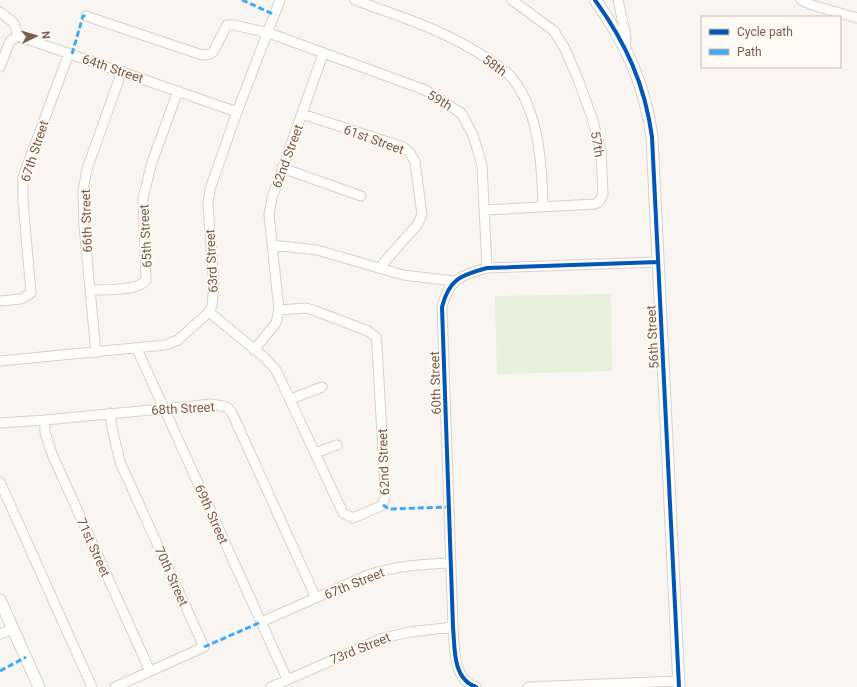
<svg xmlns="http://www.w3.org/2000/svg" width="857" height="687" font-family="Roboto,sans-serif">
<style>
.pitch{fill:#e7f0db}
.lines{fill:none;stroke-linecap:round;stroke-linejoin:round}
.minor-casing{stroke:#d7d1cb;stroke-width:11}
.tertiary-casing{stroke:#d7d1cb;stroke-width:13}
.minor{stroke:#fefefd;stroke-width:9}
.tertiary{stroke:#fefefd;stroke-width:11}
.quiet{stroke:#3fa9f5;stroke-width:3;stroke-dasharray:6 3;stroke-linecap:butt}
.cycleway-casing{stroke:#fffaf3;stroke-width:6}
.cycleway{stroke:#0057b8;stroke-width:4}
.labels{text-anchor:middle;stroke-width:3.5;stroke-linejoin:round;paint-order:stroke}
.street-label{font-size:13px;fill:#7a5c4d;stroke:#fffaf3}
</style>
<rect width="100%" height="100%" fill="#f9f5f0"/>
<!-- pitch -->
<path class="pitch" d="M 611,294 L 612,371 L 497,374 L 495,296 Z"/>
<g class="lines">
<!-- minor casing -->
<g class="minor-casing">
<path id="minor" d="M 355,0 C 401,17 447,31 488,59 C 496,65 506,70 512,78 C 539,111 542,165 543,206
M 618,0 L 626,37 L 625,48
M 801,0 L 812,5 L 857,18
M 0,12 L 14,23 L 18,36
M 86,16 L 202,55 L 210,54 L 213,52 L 227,25 L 234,25 L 269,33 L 425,90 L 461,113 L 473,135 L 482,165 L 487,268
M 18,36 L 237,112
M 0,67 L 10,41 L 18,36
M 302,114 L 403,147 L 410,153 L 415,162 L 422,215 L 417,225 L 379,268
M 282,168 L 361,196
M 485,210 L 595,204 L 599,202 L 603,194 L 601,150 L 592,118 L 578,79 L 564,47 L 554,31 L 512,0
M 272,245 L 317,250 L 403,275 L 454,281
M 90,290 C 103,290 139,291 146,280 L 143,198 L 152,162 L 178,91
M 0,301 L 21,299 L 31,293 L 23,202 L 23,177 L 69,53
M 209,312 L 265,358 L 276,370 L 343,513 L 353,518 L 381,506 L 385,498 L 385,489 L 377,345 L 376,337 L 368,331 L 313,310 L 306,308 L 279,310
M 137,349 L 287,679
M 254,350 L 276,323 L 279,310 L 269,215 L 272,198 L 323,54
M 96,353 L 84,226 L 83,190 L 87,169 L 122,71
M 0,361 L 165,345 L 178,340 L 209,312 L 212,306 L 214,285 L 208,204 L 210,189 L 237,112 L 280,0
M 291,399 L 322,387
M 110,413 L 112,428 L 120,462 L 204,647 L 115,687
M 45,420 L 45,432 L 52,454 L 150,671
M 0,423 L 45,420 L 193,406 L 211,404 L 227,407 L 232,413 L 316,598
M 315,453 L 337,445
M 0,482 L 92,687
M 261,622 L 368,575 C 395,566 423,564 451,563
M 0,634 L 13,629
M 271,687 L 383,638 L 410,632 L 453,627
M 476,687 C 452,679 455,647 453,627 L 442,307 C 449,279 461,275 487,268 L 658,262
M 528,687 L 678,681"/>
</g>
<!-- tertiary casing -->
<g class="tertiary-casing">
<path id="tertiary" d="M 595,0 C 626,43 645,85 652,137 L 679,687
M 0,600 L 39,687"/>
</g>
<!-- minor -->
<use href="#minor" class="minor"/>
<!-- tertiary -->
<use href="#tertiary" class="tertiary"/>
<!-- quiet -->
<path class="quiet" d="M 242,0 L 275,15
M 72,54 L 83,16 L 86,16
M 383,505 L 389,509 L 449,507
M 204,647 L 261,622
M 0,671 L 26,657"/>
<!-- cycleway casing -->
<g class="cycleway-casing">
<path id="cycleway" d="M 595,0 C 626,43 645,85 652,137 L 679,687
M 476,687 C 452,679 455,647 453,627 L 442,307 C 449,279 461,275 487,268 L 658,262"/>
</g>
<!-- cycleway -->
<use href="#cycleway" class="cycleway"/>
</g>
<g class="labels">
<!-- street labels -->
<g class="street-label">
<text transform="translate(495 65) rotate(37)" y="5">58th</text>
<text transform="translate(113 68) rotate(19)" y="5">64th Street</text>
<text transform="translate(440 100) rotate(31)" y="5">59th</text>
<text transform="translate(374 139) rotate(20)" y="5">61st Street</text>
<text transform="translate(598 144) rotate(80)" y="5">57th</text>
<text transform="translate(34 151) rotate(-72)" y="5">67th Street</text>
<text transform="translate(287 156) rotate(-70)" y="5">62nd Street</text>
<text transform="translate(86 221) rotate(-92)" y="5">66th Street</text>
<text transform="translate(145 236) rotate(-93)" y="5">65th Street</text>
<text transform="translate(211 261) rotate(-93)" y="5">63rd Street</text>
<text transform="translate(652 337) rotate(-93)" y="5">56th Street</text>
<text transform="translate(435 383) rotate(-92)" y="5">60th Street</text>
<text transform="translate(183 408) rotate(-3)" y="5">68th Street</text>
<text transform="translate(383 462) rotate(-92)" y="5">62nd Street</text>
<text transform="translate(212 514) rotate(66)" y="5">69th Street</text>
<text transform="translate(94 547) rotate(66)" y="5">71st Street</text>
<text transform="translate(172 576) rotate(66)" y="5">70th Street</text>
<text transform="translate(354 583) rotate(-22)" y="5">67th Street</text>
<text transform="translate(360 648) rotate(-22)" y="5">73rd Street</text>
</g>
</g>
<!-- legend -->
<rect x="701" y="16" width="140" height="52" fill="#fffaf3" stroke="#cabbb1"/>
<rect x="709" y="29" width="20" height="6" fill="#0057b8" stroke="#cabbb1"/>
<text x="737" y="36" font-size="12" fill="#7a5c4d">Cycle path</text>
<rect x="709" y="49" width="20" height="6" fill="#3fa9f5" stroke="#cabbb1"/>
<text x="737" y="56" font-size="12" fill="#7a5c4d">Path</text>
<!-- north arrow -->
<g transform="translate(36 36) rotate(85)" stroke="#fffaf3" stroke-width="3" paint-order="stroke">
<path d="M0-3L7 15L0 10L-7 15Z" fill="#7a5c4d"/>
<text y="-6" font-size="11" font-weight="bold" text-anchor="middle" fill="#7a5c4d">N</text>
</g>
</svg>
